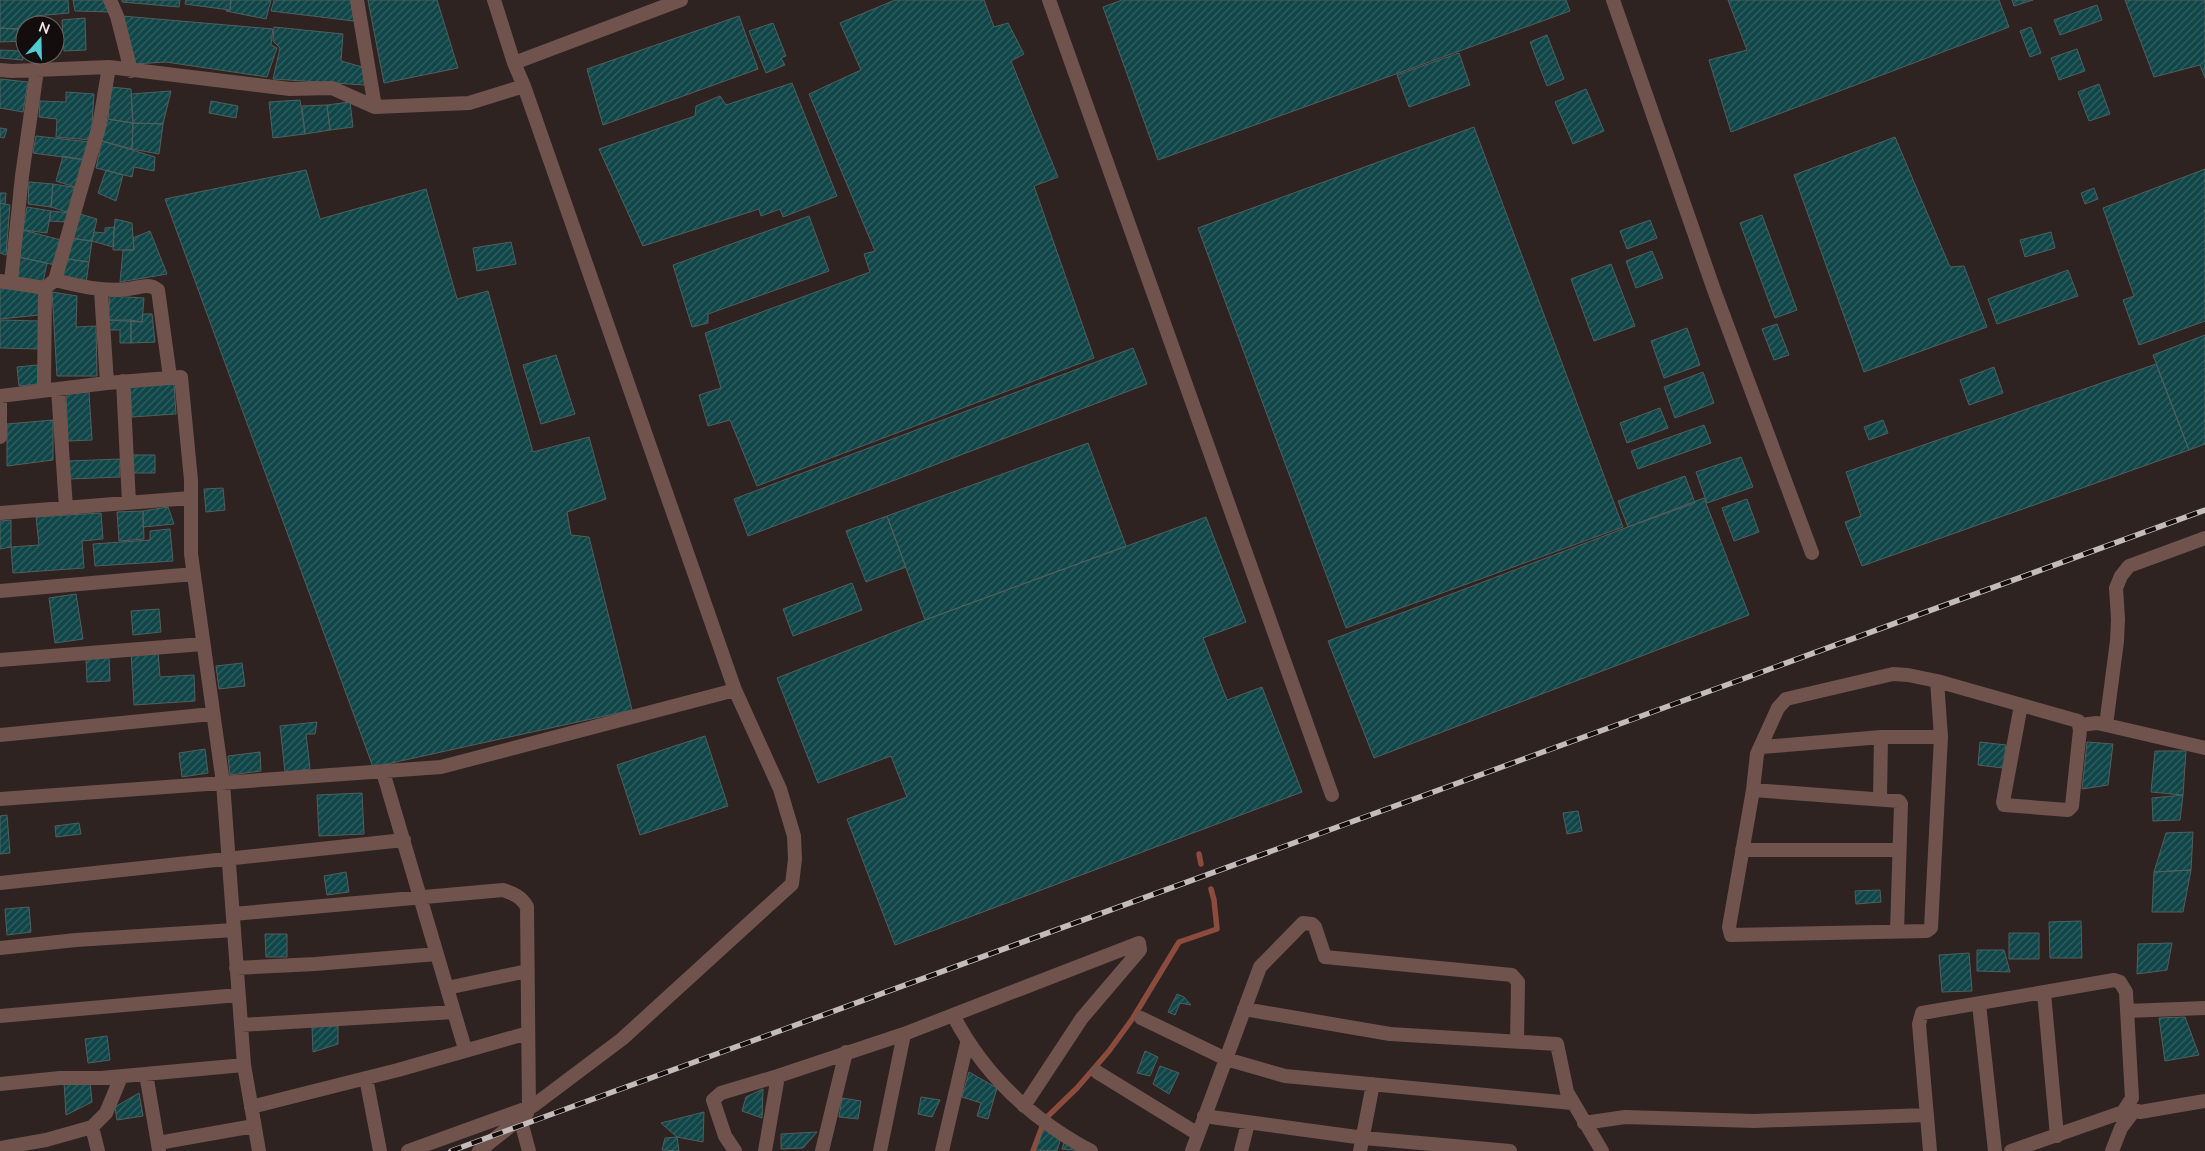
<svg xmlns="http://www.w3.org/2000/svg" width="2205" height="1151" font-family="Mulish,sans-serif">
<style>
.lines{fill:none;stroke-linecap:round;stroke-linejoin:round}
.stream{stroke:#8b4b3d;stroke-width:5.5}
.building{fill:url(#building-hatch);stroke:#515e5f}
.minor{stroke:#70534c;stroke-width:14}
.rail-casing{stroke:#c4bcba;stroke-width:5.5}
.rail{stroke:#130e0d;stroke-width:4;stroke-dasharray:11;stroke-linecap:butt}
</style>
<defs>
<pattern id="building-hatch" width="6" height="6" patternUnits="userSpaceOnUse" patternTransform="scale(1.25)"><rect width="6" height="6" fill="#104648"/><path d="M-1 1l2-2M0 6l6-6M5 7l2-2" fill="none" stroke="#336162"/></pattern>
</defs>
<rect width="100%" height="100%" fill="#2e2321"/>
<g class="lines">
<!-- stream -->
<path class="stream" d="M 1199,854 L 1201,864
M 1033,1151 L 1045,1119 L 1077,1088 L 1109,1051 L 1133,1018 L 1179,942 L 1217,929 L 1214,900 L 1211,889"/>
</g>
<!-- building -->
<path class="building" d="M 0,0 L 68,0 L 69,13 L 35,16 L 34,25 L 25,25 L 25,29 L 0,28 Z
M 73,0 L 107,0 L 111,12 L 75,11 Z
M 122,0 L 180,0 L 179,7 L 122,2 Z
M 186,0 L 231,0 L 230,10 L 185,4 Z
M 231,0 L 271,0 L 266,19 L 226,11 L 230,10 Z
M 274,0 L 351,0 L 354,21 L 271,11 Z
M 368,0 L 437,0 L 458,68 L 384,83 Z
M 895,0 L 984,0 L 994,27 L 1008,23 L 1024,54 L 1011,61 L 1058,177 L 1034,186 L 1094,358 L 757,486 L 730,420 L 708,426 L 699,395 L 721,388 L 705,333 L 870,272 L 864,254 L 875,251 L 809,94 L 861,70 L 840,23 Z
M 1122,0 L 1566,0 L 1570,11 L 1158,160 L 1103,7 Z
M 1728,0 L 1999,0 L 2009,27 L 1731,132 L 1709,60 L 1747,50 Z
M 2012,0 L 2033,0 L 2014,6 Z
M 2125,0 L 2205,0 L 2205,78 L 2200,65 L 2154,77 Z
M 2097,5 L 2102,20 L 2060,35 L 2054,20 Z
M 122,16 L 273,29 L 271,45 L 277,48 L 267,77 L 166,62 L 134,64 Z
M 739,16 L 758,69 L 603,125 L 587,69 Z
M 85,18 L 86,50 L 64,51 L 62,20 Z
M 773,23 L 786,56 L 781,58 L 785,65 L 766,73 L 749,31 Z
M 274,27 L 343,34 L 341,61 L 366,68 L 364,85 L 273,79 L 280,48 L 273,41 Z
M 2031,27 L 2041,53 L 2030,57 L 2020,31 Z
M 0,28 L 25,30 L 25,41 L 0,42 Z
M 1547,35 L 1564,79 L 1547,86 L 1530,42 Z
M 2077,49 L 2085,71 L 2059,80 L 2051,58 Z
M 0,50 L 22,51 L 23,60 L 0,58 Z
M 1459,53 L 1470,85 L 1409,107 L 1397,75 Z
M 0,79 L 28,82 L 23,112 L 0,108 Z
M 792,83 L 837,196 L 783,217 L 780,209 L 761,216 L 759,209 L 643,246 L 599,149 L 695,116 L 696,106 L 720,96 L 726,105 Z
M 2099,84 L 2110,114 L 2089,121 L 2078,92 Z
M 110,87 L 131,89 L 133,123 L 108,119 Z
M 1586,89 L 1604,131 L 1573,144 L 1555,102 Z
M 171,91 L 163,124 L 133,123 L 131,94 Z
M 66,92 L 94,94 L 91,140 L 56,137 L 57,119 L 39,117 L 40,101 L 66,102 Z
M 300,100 L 305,134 L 273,138 L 269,102 Z
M 211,101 L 238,106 L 236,118 L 209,113 Z
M 350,102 L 353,127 L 330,130 L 327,105 Z
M 327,105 L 330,130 L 305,134 L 302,106 Z
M 108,119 L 133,123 L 132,149 L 102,141 Z
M 133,123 L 163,124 L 159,154 L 132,149 Z
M 1474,127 L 1623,527 L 1346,628 L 1198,228 Z
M 0,128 L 7,129 L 4,138 L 0,137 Z
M 36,136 L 90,142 L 85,160 L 33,153 Z
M 1895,137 L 1950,267 L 1964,266 L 1987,327 L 1864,372 L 1794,175 Z
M 102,141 L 155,157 L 154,171 L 134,167 L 132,177 L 96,168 Z
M 63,156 L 85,160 L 78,188 L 56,181 Z
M 2205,169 L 2205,321 L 2139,345 L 2123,300 L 2134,296 L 2103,208 Z
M 106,170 L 123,175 L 116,201 L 98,193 Z
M 306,170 L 320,219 L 426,189 L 457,299 L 488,291 L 533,452 L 589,437 L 606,499 L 567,512 L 571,535 L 589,537 L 632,710 L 373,767 L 165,199 Z
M 29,182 L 53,184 L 51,207 L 28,204 Z
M 53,184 L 78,188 L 70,213 L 51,207 Z
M 2094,188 L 2098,199 L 2085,204 L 2081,193 Z
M 0,193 L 6,193 L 5,204 L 0,203 Z
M 0,203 L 10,205 L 6,255 L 0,253 Z
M 27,207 L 51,211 L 47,233 L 23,230 Z
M 51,211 L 70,213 L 67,222 L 49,221 Z
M 80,214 L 97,219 L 92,241 L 70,238 Z
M 1762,215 L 1797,310 L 1775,318 L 1740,223 Z
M 809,216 L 829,271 L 708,314 L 708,323 L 692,327 L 673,265 Z
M 115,219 L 132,223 L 134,250 L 113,250 Z
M 1650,220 L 1657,238 L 1627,249 L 1620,231 Z
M 114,227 L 113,247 L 92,241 L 94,232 L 105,233 L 105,228 Z
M 23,230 L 61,240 L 55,265 L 19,257 Z
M 150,231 L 167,274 L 120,282 L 123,250 L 134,250 L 133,238 Z
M 2051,232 L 2055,248 L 2025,257 L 2020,240 Z
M 70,238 L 92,241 L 89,262 L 67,259 Z
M 511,242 L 516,264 L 477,271 L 473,248 Z
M 1652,251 L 1663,278 L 1636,288 L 1626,261 Z
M 19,257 L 47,263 L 43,282 L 15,277 Z
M 67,259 L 89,262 L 86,283 L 59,276 Z
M 1611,264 L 1635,326 L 1594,341 L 1571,279 Z
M 2068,270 L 2078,296 L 1997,324 L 1988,299 Z
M 0,288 L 39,293 L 39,315 L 0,319 Z
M 52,292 L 77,296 L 76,327 L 96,326 L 97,376 L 57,376 Z
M 110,296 L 144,298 L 142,322 L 108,320 Z
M 143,314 L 152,314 L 155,342 L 131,343 L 131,320 L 142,322 Z
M 0,320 L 41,321 L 40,349 L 0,348 Z
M 108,320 L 131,320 L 131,343 L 120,343 L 120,330 L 108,330 Z
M 1777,324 L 1789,355 L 1774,360 L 1762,329 Z
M 1687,328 L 1700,365 L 1664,378 L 1651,341 Z
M 2205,335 L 2205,444 L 2189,450 L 2153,355 Z
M 1133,348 L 1147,384 L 748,536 L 734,499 Z
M 556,355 L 575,414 L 541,424 L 523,365 Z
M 2156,364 L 2189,450 L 1862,566 L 1845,522 L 1861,516 L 1846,472 Z
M 37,365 L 39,384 L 19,386 L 17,367 Z
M 1994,367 L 2003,393 L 1969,405 L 1960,380 Z
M 1703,372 L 1714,403 L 1675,418 L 1664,387 Z
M 174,384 L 176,414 L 132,417 L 130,387 Z
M 89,392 L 92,440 L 68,441 L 66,394 Z
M 1660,408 L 1668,428 L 1627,443 L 1620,423 Z
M 53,420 L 53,460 L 7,466 L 7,424 Z
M 1883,420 L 1888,433 L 1869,440 L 1864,427 Z
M 1704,425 L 1711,443 L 1638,469 L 1631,451 Z
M 1088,443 L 1126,546 L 925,620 L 887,516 Z
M 131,455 L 155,455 L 155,473 L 132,473 Z
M 1741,457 L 1753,487 L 1707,503 L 1696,472 Z
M 120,459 L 120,477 L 70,479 L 69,461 Z
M 1685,476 L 1695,503 L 1628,527 L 1618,501 Z
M 223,488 L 225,510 L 206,512 L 204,489 Z
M 1704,498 L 1749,615 L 1374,758 L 1328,641 Z
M 1747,499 L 1759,532 L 1734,541 L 1722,508 Z
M 168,507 L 174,524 L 143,527 L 143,511 Z
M 143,511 L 144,539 L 119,541 L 117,512 Z
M 101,513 L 103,539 L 82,541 L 84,568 L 13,573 L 11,547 L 39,545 L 36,517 Z
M 887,516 L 906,567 L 866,582 L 846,531 Z
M 1206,517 L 1246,622 L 1203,638 L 1227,700 L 1262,687 L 1302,792 L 895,945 L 847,819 L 907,797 L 891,756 L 818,783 L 777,678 L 925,620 Z
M 11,520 L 11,547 L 0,549 L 0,521 Z
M 170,529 L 173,561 L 95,566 L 93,544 L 150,540 L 150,531 Z
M 852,583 L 862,610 L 793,636 L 783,609 Z
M 76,594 L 83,639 L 55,643 L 49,598 Z
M 159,609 L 161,632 L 133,635 L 131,611 Z
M 158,651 L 160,677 L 194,675 L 195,701 L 134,705 L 131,652 Z
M 109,657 L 110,681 L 87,682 L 86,658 Z
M 242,663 L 245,686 L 219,689 L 216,666 Z
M 317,722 L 315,734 L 306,734 L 310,769 L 285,772 L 280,726 Z
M 705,736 L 728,806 L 640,835 L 617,765 Z
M 1980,742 L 2006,745 L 2003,768 L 1978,765 Z
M 2087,742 L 2113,744 L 2108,785 L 2082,789 Z
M 205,749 L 208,773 L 182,777 L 179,753 Z
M 2155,751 L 2186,751 L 2183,795 L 2151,792 Z
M 260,752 L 261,771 L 230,775 L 228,756 Z
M 362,793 L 364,834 L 319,836 L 317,795 Z
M 2183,795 L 2180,820 L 2153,821 L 2152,798 Z
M 1578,811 L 1582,831 L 1567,834 L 1563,813 Z
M 7,815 L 10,853 L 0,854 L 0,816 Z
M 79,823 L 81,834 L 56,837 L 55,826 Z
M 2193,832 L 2191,870 L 2154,872 L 2166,833 Z
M 2191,870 L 2183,912 L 2152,912 L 2154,872 Z
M 346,872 L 349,892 L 327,895 L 324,876 Z
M 1880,890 L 1881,902 L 1856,904 L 1855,891 Z
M 29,907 L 31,932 L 7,935 L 5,909 Z
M 2081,921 L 2082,958 L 2050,958 L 2049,922 Z
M 2009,933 L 2039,933 L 2039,959 L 2009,959 Z
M 265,934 L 287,934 L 287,957 L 266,957 Z
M 2172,943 L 2167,970 L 2137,974 L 2138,944 Z
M 1977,950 L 2004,950 L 2010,972 L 1977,971 Z
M 1969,953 L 1972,991 L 1942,992 L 1939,955 Z
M 1177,994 L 1184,997 L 1191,1005 L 1180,1003 L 1175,1015 L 1168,1012 Z
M 2185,1017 L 2199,1055 L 2165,1061 L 2159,1018 Z
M 338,1026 L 338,1044 L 313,1052 L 312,1027 Z
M 107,1036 L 110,1060 L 88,1063 L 85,1039 Z
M 1145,1051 L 1158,1057 L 1150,1076 L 1137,1073 Z
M 1160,1066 L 1179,1073 L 1169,1094 L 1153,1084 Z
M 969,1072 L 997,1088 L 988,1119 L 977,1116 L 981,1103 L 962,1097 Z
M 90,1081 L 92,1102 L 66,1115 L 64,1082 Z
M 763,1089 L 762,1118 L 742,1111 L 746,1097 Z
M 139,1093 L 143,1116 L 117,1120 L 115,1107 Z
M 921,1097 L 940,1100 L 932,1117 L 918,1114 Z
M 842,1098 L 861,1101 L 858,1119 L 839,1117 Z
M 704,1112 L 703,1142 L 677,1137 L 661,1123 Z
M 1044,1128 L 1061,1137 L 1057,1151 L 1036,1150 Z
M 817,1132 L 803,1148 L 781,1149 L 781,1134 Z
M 677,1137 L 679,1151 L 662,1150 L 665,1138 Z
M 1065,1140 L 1081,1151 L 1062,1149 Z"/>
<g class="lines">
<!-- minor -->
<path class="minor" d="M 110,0 L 117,16 L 131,71
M 357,0 L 375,107
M 1049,0 L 1332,795
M 1613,0 L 1714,290 L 1812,553
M 514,63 L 681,0
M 0,70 L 12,71 L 109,67 L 290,89 L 332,88 L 375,107 L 469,103 L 524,86
M 55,280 L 99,126 L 109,67
M 0,281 L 45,288 L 55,280 C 79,286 103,292 128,289 C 139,288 149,282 158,290 L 170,377
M 11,282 L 22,176 L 37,70
M 101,291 L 107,383
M 123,381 L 129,503
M 58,389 L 66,508
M 44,390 L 45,288
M 0,396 L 107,383 L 181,377 L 191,480 L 191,554 L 223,783 L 244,1065 L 259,1151
M 0,437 L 0,396
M 0,513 L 190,498
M 0,591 L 194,574
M 0,660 L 203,644
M 1937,681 L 1941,737 L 1931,928 L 1927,931 L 1731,935 L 1729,927 L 1753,790 L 1757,754 L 1778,708 L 1786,699 L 1893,674 L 1908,675 L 1937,681 L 2078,721 L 2080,730 L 2072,806 L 2068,810 L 2004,805 L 2003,802 L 2021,705
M 2080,725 L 2097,723 L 2106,725 L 2205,748
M 2106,725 L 2117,641 L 2118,619 L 2116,588 L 2121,576 L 2129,566 L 2205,538
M 0,735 L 212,714
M 1762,747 L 1881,737 L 1941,737
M 383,772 L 465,1049
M 1753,790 L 1899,801 L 1901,804 L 1897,931
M 0,799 L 441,767 L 735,690
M 1880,799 L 1881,737
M 1742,850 L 1899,850
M 0,883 L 404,840
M 233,914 L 503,890 C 513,893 522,897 527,907 L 529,1107 L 527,1113 L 479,1151
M 0,948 L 76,940 L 234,930
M 236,968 L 315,964 L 437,954
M 447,988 L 527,971
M 2044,993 L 2057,1136
M 1979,1004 L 1995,1151
M 1244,1009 L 1390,1034 L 1557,1044 L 1567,1092 L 1602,1151
M 2127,1011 L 2205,1008
M 953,1015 C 984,1075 1031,1119 1091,1151
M 0,1016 L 238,995
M 1141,1018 L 1226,1059 L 1285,1076 L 1572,1103
M 241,1025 L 454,1012
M 1097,1072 L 1198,1134
M 146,1074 L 159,1150
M 366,1078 L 380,1151
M 0,1084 L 60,1078 L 101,1078 L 244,1065
M 251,1107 L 398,1070 L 528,1033
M 2128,1107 L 2140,1112 L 2205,1101
M 1204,1116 L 1364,1138 L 1510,1151
M 520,1118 L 529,1151
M 1584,1123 L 1625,1117 L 1754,1121 L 1927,1115
M 92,1127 L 98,1151
M 158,1143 L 254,1126
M 0,1148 L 46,1140 L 92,1127 L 106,1113 L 121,1077
M 408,1151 L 533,1106 L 622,1039 L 792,884 L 795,859 L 794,836 L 780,789 L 735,690 L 524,86 L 514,63 L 494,0
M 735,1151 L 725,1136 L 713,1100 L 721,1093 L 778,1076 L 904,1034 L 1139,943 L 1140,950 L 1082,1018 L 1024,1106
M 765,1151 L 778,1076
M 822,1151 L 846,1052
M 880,1151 L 904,1034
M 942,1151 L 967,1043
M 1192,1151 L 1260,967 L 1303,923 L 1312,924 L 1315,927 L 1325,957 L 1512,975 L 1518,982 L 1517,1041
M 1241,1151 L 1248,1123
M 1360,1151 L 1373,1084
M 1930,1151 L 1919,1024 L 1922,1013 L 2114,980 L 2120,982 L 2126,992 L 2132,1098 L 2123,1112 L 2011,1151
M 2112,1151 L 2121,1128 L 2134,1111"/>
<!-- rail casing -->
<g class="rail-casing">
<path id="rail" d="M 451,1151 L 2205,510"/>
</g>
<!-- rail -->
<use href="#rail" class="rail"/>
</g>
<!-- north arrow -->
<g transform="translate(40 40) rotate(20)"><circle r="24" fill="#130e0d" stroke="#6b6664"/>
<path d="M0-4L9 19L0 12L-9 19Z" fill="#51ccd1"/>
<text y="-8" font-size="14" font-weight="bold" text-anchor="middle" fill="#f0e9e7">N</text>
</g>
</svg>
